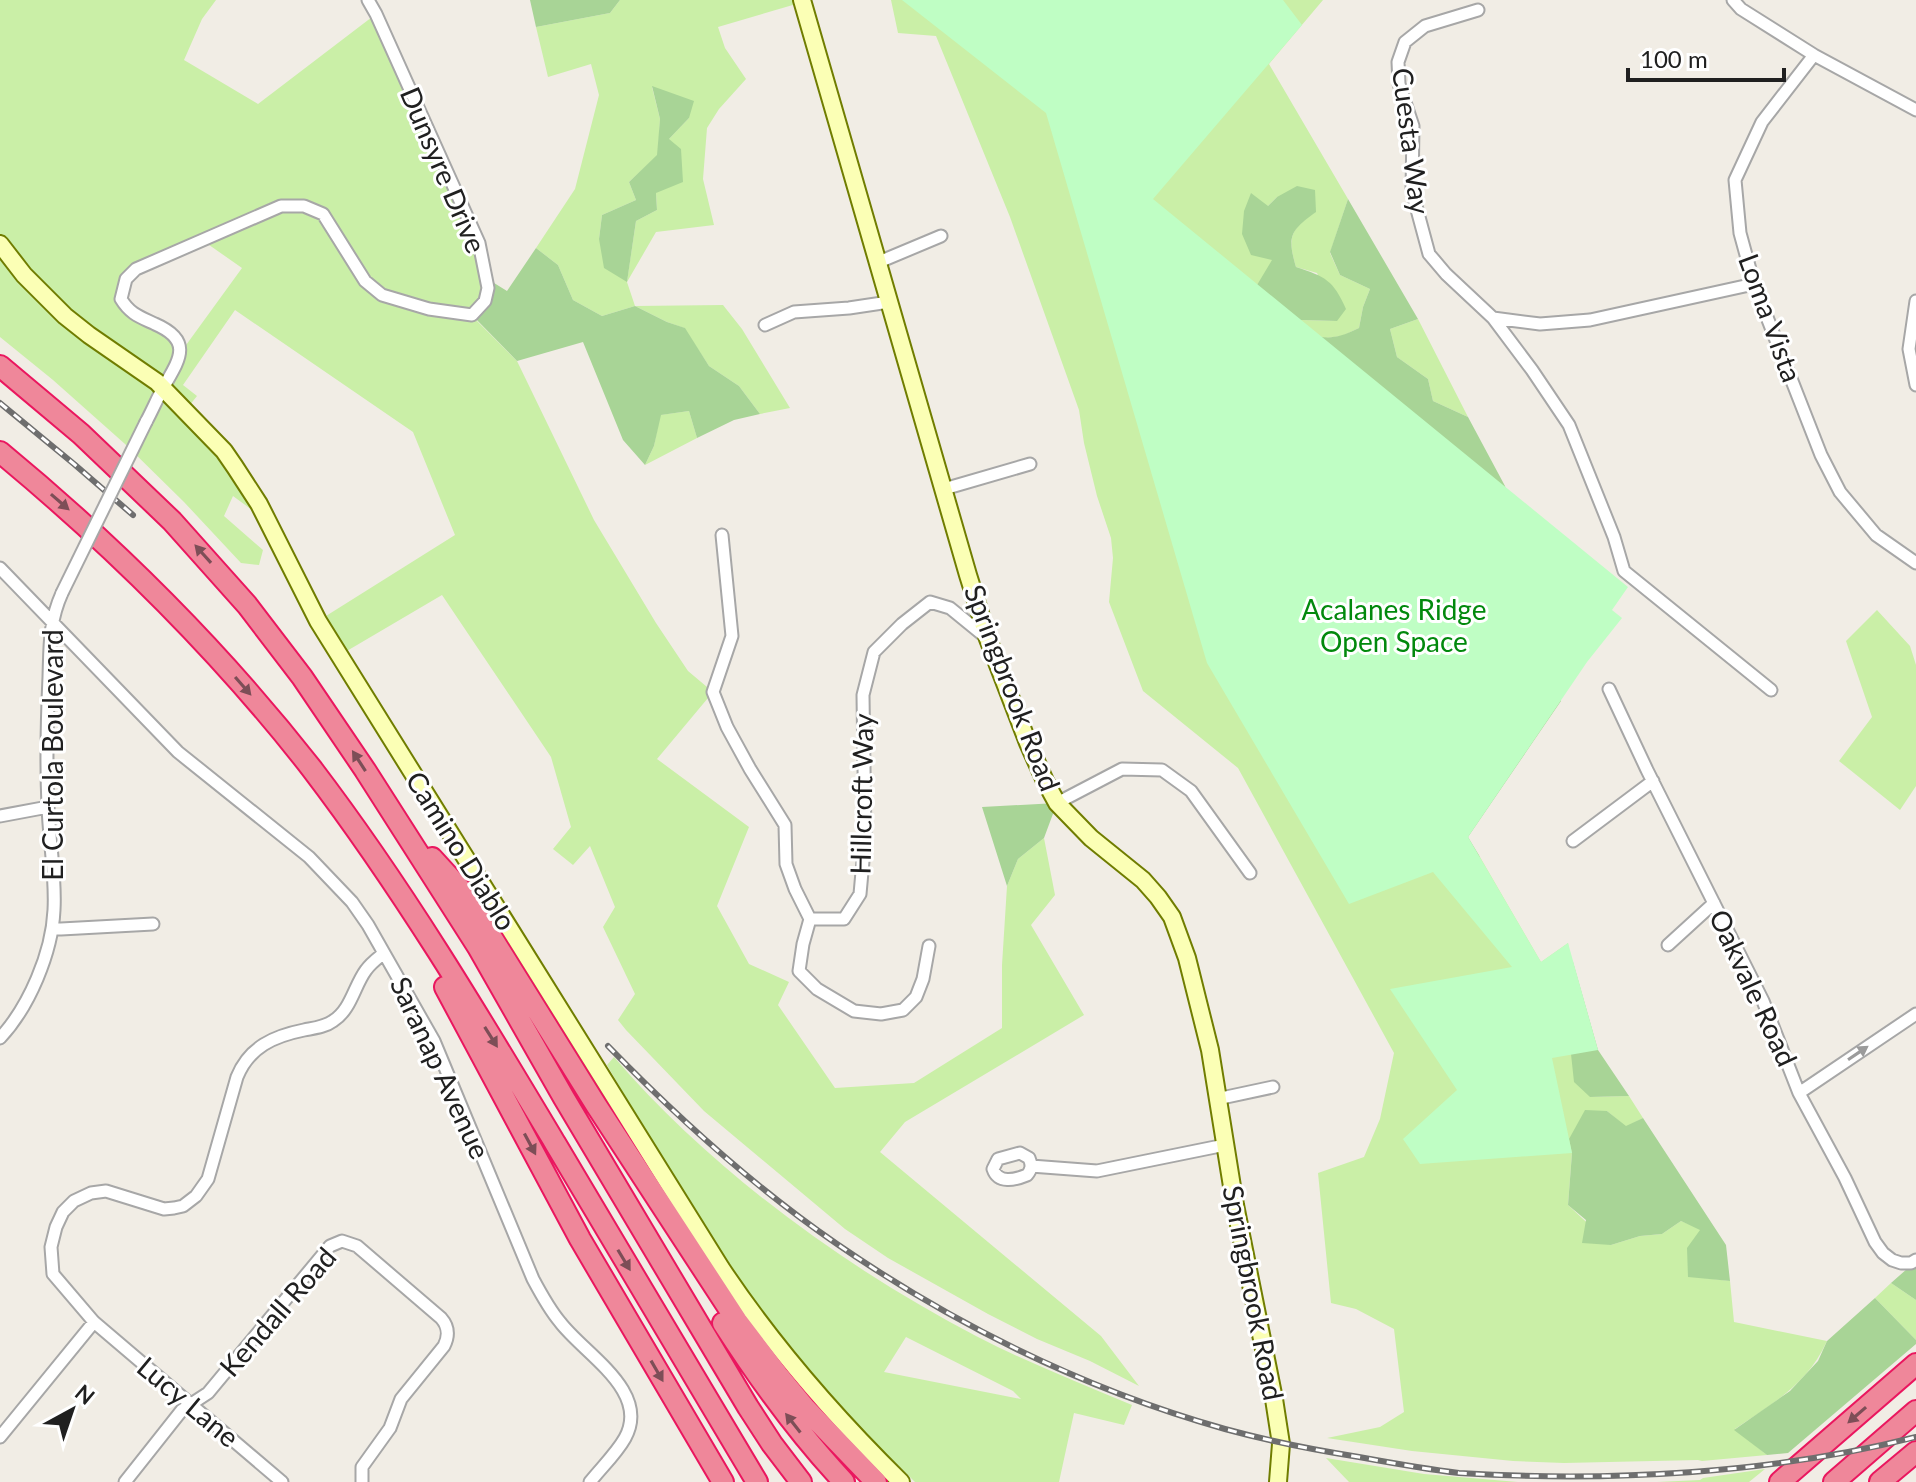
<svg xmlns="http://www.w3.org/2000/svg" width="1916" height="1482" font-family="Lato,sans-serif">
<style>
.grass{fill:#caefa7;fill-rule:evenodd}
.forest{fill:#a8d496}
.park{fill:#bffec4}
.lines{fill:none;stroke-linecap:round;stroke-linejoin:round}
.street-casing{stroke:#a7a7a7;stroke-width:15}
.secondary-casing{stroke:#707d00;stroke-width:20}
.highway-casing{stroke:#ea175f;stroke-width:24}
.street{stroke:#fff;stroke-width:11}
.secondary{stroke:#fbffb5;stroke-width:16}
.highway{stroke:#ef879a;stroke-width:20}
.rail-casing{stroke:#6e6e6e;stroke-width:6}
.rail{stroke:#fff;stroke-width:3;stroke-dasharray:9;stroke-linecap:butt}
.street-bridge-casing{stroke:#a7a7a7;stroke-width:15;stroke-linecap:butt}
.street-bridge{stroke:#fff;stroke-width:11}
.oneway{fill:#7d4e57}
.oneway2{fill:#9b9b9b}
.labels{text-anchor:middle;stroke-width:6;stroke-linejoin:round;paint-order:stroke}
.street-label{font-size:28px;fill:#202020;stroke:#fff}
.park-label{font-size:28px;fill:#02890d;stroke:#fff}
</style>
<rect width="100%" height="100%" fill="#f1ede5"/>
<!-- grass -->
<path class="grass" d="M 0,0 L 216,0 L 202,19 L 184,60 L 258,104 L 376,14 L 479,243 L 488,288 L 472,316 L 517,361 L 594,520 L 656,623 L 688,671 L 713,692 L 657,759 L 749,827 L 717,906 L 749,964 L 789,982 L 778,1005 L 835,1088 L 914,1083 L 1002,1028 L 1002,965 L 1007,886 L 1018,859 L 1044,838 L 1055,895 L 1031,925 L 1084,1015 L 905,1122 L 880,1152 L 1101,1336 L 1139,1386 L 1090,1361 L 1037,1339 L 988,1314 L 888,1258 L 845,1229 L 704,1111 L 626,1030 L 618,1020 L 635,994 L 603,927 L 615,907 L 590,846 L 573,865 L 553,849 L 571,827 L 551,757 L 442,595 L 340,655 L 318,621 L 455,535 L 413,432 L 235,310 L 183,385 L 197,396 L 185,411 L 267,521 L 233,496 L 224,516 L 263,550 L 259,565 L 241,563 L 184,502 L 125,444 L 53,380 L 0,337 ZM 202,240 L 242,268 L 181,352 L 179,344 L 121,299 L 136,269 Z
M 620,0 L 802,0 L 803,2 L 718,27 L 725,48 L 746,79 L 719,109 L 707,128 L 703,179 L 714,225 L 656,232 L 627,282 L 635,306 L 723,305 L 742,329 L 790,408 L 760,414 L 739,386 L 709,366 L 684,328 L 667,322 L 635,306 L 602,316 L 573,300 L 558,265 L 536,248 L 575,189 L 599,95 L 591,64 L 548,77 L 536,27 L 610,13 ZM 652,87 L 689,118 L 668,140 L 656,193 L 657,210 L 636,221 L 627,281 L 599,239 L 602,215 L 636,200 L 629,182 L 658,155 L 660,119 Z
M 891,0 L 1323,0 L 1269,64 L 1348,199 L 1330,253 L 1340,275 L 1370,289 L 1363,307 L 1359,328 L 1342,336 L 1293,342 L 1301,320 L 1337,321 L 1317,273 L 1296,267 C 1287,237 1290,230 1315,212 L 1277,197 L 1268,206 L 1272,260 L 1273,297 L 1446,806 L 1480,857 L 1541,962 L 1568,943 L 1590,1097 L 1629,1096 L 1643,1118 L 1626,1127 L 1607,1111 L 1572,1153 L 1568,1205 L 1611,1245 L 1640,1236 L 1662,1234 L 1681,1221 L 1701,1229 L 1688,1276 L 1730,1281 L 1734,1322 L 1827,1341 C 1807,1385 1773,1403 1735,1429 L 1767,1455 L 1702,1461 L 1698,1460 L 1564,1463 L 1513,1461 L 1412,1451 L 1327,1438 L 1380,1427 L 1404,1412 L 1394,1329 L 1356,1309 L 1331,1303 L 1318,1173 L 1364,1157 L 1380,1119 L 1394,1053 L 1238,768 L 1143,691 L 1109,602 L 1113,558 L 1111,538 L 1097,496 L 1084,443 L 1079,410 L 1010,217 L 936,36 L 898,33 Z
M 1418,319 L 1468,417 L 1433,401 L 1428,379 L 1397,357 L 1390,329 Z
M 689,411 L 697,438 L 645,465 L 654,446 L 660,415 Z
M 1877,610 L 1910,646 L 1916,665 L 1916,786 L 1900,810 L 1839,761 L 1872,717 L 1846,641 Z
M 614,1057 C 711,1170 844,1267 976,1336 C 1026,1362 1080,1383 1132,1405 L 1124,1425 L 1074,1413 L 1059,1482 L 915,1482 L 870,1438 L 805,1368 L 750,1300 L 702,1228 L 607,1065 ZM 906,1337 L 1013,1391 L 1021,1399 L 884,1372 Z
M 1891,1283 L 1916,1300 L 1916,1340 L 1875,1298 Z
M 1326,1458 L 1424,1474 L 1518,1482 L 1349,1482 Z
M 1765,1469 L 1749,1482 L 1657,1482 L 1700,1480 L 1703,1478 Z"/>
<!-- forest -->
<path class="forest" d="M 530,0 L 620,0 L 610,13 L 536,27 Z
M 652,86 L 694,101 L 689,118 L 669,139 L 681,149 L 683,182 L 656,193 L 657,210 L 636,221 L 627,282 L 604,268 L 599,239 L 602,215 L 636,200 L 629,182 L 657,155 L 660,119 Z
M 1297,186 L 1315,190 L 1316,212 C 1290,231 1287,236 1296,267 C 1326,277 1333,280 1346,309 L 1337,321 L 1301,320 L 1287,326 C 1319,337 1327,344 1359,328 L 1363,307 L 1370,289 L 1340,275 L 1330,252 L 1348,199 L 1418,319 L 1390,329 L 1397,357 L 1428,379 L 1433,401 L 1468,417 L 1505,486 L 1561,701 L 1468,837 L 1480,857 L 1442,832 L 1272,297 L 1257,285 L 1272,260 L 1251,255 L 1242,234 L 1244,211 L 1251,193 L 1268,206 L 1277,197 Z
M 536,248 L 558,265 L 573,300 L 602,316 L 635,306 L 667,322 L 685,328 L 709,366 L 739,386 L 760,414 L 734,420 L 697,438 L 689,411 L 661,415 L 654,446 L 645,465 L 623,440 L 583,342 L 517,361 L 472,315 L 485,301 L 486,278 L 507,291 Z
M 1057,803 L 1044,838 L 1018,859 L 1007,886 L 982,807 Z
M 1573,962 L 1598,1050 L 1629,1096 L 1590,1097 L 1574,1082 L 1571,1054 Z
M 1585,1110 L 1607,1111 L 1626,1126 L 1643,1118 L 1726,1245 L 1730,1281 L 1688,1277 L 1687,1248 L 1700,1230 L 1681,1221 L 1662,1234 L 1640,1236 L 1611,1245 L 1582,1243 L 1586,1220 L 1568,1205 L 1572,1153 L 1569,1139 Z
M 1916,1261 L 1916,1300 L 1891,1283 Z
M 1875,1298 L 1916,1340 L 1916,1344 L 1788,1453 L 1767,1455 L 1734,1430 L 1790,1391 L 1818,1361 L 1827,1341 Z"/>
<!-- park -->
<path class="park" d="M 902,0 L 1283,0 L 1302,25 L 1153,199 L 1628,587 L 1612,610 L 1622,618 L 1587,662 L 1468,837 L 1541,962 L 1568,943 L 1598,1050 L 1552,1058 L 1572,1153 L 1420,1164 L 1403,1139 L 1457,1090 L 1390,989 L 1512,967 L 1433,872 L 1349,904 L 1207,663 L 1046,113 Z"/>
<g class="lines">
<!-- street casing -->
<g class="street-casing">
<path id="street" d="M 1733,0 L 1741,9 L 1814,55 L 1916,110
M 1478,10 L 1425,26 L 1405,42 L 1398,62 L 1399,84 L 1413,126 L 1412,191 L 1429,254 L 1446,274 L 1493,318 L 1540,324 L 1590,320 L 1754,284
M 1814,55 L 1762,122 L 1735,180 L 1740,233 L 1754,284 L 1821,455 L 1840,492 L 1876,535 L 1916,563
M 879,262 L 941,236
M 1916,301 L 1909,349 L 1916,385
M 1493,318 L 1532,370 L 1569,425 L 1614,537 L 1624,571 L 1771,690
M 765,325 L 794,312 L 849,308 L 889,302
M 146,422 C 152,411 157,399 163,388 C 179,360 194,341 155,324 C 140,317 130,314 121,299 L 126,279 L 136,269 L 281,206 L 304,206 L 323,214 L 365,281 L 382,295 L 429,309 L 472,315 L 485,301 L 488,288 L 479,243 L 376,14 L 368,0
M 944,489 L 1030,464
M 722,535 L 732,636 L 713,692 L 727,727 L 750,769 L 785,825 L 786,864 L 795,889 L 810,919 L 844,919 L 860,894 L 865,839 L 863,695 L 874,652 L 902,624 L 930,602 L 950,608 L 988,639
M 0,568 L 178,752 L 309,857 L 352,902 L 368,925 L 434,1041 L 533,1279 C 541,1294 549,1309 560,1322 C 584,1354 651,1391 625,1438 C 616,1454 601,1468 590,1482
M 1609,689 L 1647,770 L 1763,1001 L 1799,1093 L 1845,1178 L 1875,1242 L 1883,1253 L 1892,1260 L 1901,1263 L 1911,1263 L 1916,1260
M 1057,803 L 1122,769 L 1162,770 L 1191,791 L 1250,873
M 0,816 L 48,807
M 1573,841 L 1653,781
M 810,919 L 803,944 L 799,971 L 817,989 L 854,1011 L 881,1014 L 903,1010 L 916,997 L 923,979 L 929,946
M 52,928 L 61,929 L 153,924
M 1668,945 L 1714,903
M 0,1038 C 29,1007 52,953 54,910 C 56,876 49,840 48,806 C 46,763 47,720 49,677 C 50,645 49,622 62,593
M 1799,1093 L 1916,1014
M 1217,1099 L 1273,1087
M 1020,1153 L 1029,1158 C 1032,1165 1032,1169 1027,1175 C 1015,1180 998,1184 993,1169 L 998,1159 Z
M 1031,1166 L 1097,1171 L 1225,1145
M 0,1437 L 94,1322
M 125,1482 L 182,1410 L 208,1393 L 330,1246 L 342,1241 L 357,1246 L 441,1318 C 449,1327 449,1336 444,1346 L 401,1399 L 390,1428 L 362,1467 L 362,1482
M 282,1482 L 94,1322 L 53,1274 L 51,1247 L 56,1227 L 63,1212 L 74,1201 L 91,1193 L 106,1191 L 164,1209 L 174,1208 L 183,1206 L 196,1196 L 208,1179 L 237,1077 C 249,1047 274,1036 304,1030 C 314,1028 325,1027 333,1021 C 351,1010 354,986 366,970 C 371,963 378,958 384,953"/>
</g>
<!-- secondary casing -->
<g class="secondary-casing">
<path id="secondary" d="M 802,0 L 968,575 L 988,639 L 1028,743 L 1045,781 L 1057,803 L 1091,838 L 1143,880 L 1158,897 L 1172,917 L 1187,958 L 1210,1050 L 1235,1205 L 1274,1399 L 1281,1444 L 1278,1482
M 0,244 L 24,275 L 65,316 L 89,335 L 157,382 L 224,451 L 235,467 L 259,504 L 318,621 L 721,1268 C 773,1346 834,1416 901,1482"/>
</g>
<!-- highway casing -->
<g class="highway-casing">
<path id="highway" d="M 0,366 L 81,434 L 172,521 L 247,605 L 302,677 L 365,770 L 478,947 L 564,1098 L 748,1407 L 772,1444 L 801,1482
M 0,452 C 115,547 220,651 312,769 C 402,887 479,1016 555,1143 C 622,1256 689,1369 757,1482
M 432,858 L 464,893 L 596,1105 L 737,1321 L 778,1375 L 806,1409 L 876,1482
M 445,987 L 580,1239 L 723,1482
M 723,1323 C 759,1379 798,1433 844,1482
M 1780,1482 L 1916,1364
M 1834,1482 L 1916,1411
M 1880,1482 L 1916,1452"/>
</g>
<!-- street -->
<use href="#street" class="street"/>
<!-- secondary -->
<use href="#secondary" class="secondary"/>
<!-- highway -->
<use href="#highway" class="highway"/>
<!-- rail casing -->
<g class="rail-casing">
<path id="rail" d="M 0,403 L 74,464 L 133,515
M 608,1046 C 679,1119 754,1187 837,1244 C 955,1325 1087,1390 1225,1429 C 1269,1441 1314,1450 1359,1457 C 1392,1463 1425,1469 1459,1473 C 1608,1482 1771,1474 1916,1437"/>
</g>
<!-- rail -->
<use href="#rail" class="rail"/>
<!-- street-bridge casing -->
<g class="street-bridge-casing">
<path id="street-bridge" d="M 62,593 L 146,422"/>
</g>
<!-- street-bridge -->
<use href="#street-bridge" class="street-bridge"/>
</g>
<!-- one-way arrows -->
<defs><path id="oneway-solid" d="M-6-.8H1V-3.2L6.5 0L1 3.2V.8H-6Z" transform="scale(2)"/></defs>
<g class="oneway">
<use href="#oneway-solid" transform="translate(60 502) rotate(41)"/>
<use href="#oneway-solid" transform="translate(203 554) rotate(-132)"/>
<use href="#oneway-solid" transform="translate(243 686) rotate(49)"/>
<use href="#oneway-solid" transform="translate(359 761) rotate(-123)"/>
<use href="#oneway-solid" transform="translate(491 1037) rotate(58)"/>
<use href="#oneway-solid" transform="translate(530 1144) rotate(62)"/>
<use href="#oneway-solid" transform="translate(624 1260) rotate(59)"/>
<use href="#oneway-solid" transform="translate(657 1371) rotate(60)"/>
<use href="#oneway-solid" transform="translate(1857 1415) rotate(139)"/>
<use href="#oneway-solid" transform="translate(793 1423) rotate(-128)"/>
</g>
<use class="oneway2" href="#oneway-solid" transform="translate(1858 1053) rotate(-34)"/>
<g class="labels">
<!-- street labels -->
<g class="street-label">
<text transform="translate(1411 141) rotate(83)" y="10">Cuesta Way</text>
<text transform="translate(443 170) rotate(67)" y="10">Dunsyre Drive</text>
<text transform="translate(1770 318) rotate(70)" y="10">Loma Vista</text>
<text transform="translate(1012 688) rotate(69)" y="10">Springbrook Road</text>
<text transform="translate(53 755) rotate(-90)" y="10">El Curtola Boulevard</text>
<text transform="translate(862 794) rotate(-89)" y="10">Hillcroft Way</text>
<text transform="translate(461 851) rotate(58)" y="10">Camino Diablo</text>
<text transform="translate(1753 988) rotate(65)" y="10">Oakvale Road</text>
<text transform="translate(440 1068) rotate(65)" y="10">Saranap Avenue</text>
<text transform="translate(1253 1293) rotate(79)" y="10">Springbrook Road</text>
<text transform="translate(278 1312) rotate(-49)" y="10">Kendall Road</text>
<text transform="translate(188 1402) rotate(40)" y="10">Lucy Lane</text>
</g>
<!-- park labels -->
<g class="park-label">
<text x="1394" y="620">Acalanes Ridge<tspan x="1394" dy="32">Open Space</tspan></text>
</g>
</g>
<!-- north arrow -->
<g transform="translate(72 1410) rotate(40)" stroke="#ffffff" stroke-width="6" paint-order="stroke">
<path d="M0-6L14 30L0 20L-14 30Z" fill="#202020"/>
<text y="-12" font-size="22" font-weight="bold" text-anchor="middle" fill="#202020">N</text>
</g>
<!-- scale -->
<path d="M1628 68v12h156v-12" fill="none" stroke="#202020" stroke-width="4"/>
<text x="1640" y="68" font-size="24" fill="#202020" stroke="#ffffff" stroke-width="6" paint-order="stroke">100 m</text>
</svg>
